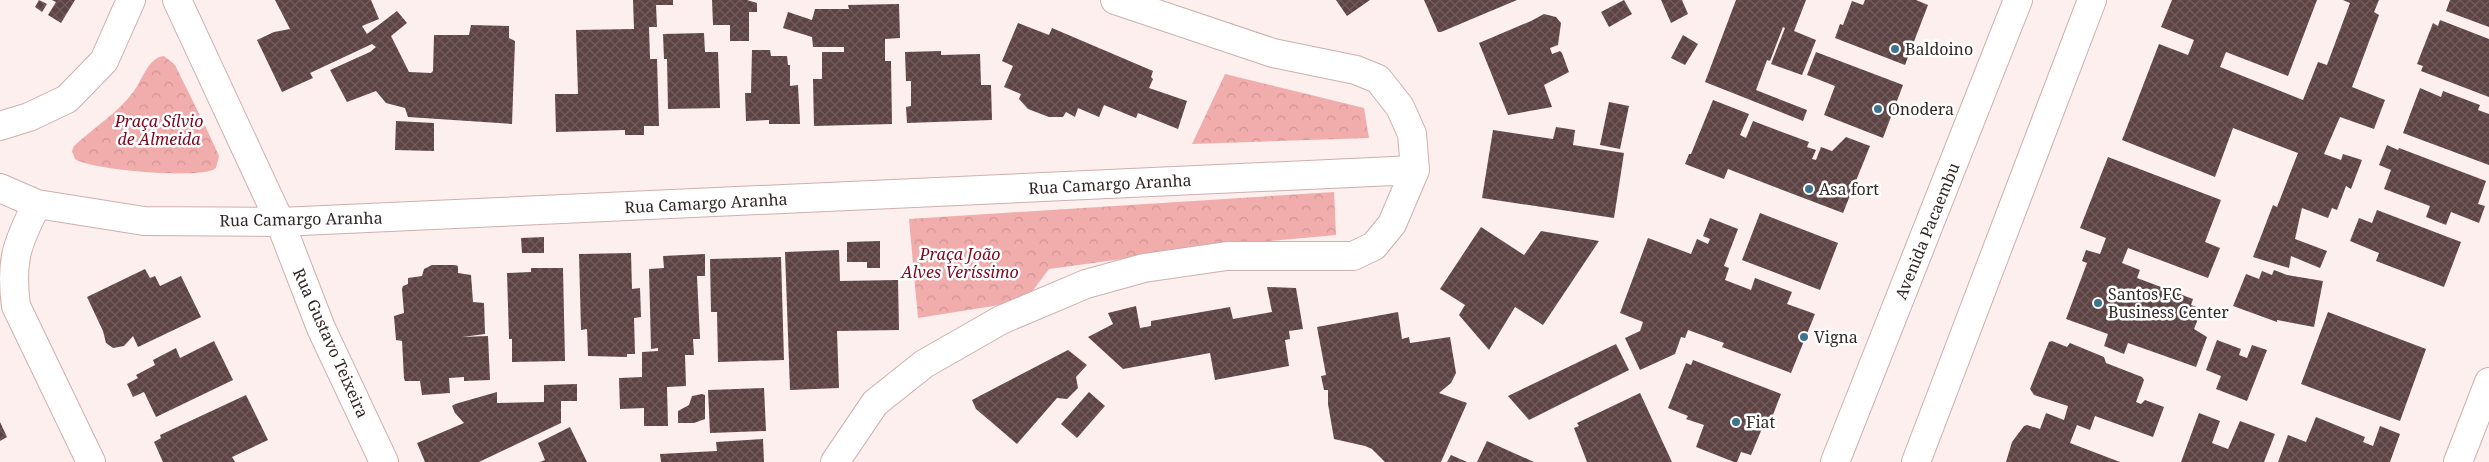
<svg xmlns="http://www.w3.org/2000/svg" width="2489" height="462" font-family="'Noto Serif',serif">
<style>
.park{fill:url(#park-crowns)}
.building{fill:url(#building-cross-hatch)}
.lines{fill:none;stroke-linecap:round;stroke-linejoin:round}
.minor-casing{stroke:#ceafae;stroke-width:30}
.primary-casing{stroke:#ceafae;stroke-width:30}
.minor{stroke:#fff;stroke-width:28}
.primary{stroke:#fff;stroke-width:28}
.poi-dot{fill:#3c748e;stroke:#fff;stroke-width:2}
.labels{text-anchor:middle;stroke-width:5;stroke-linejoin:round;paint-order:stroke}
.poi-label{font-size:16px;fill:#322726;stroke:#fff;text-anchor:start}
.park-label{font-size:16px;font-style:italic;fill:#7d051d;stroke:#fff}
.street-label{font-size:16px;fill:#322726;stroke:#fff}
</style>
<defs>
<pattern id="park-crowns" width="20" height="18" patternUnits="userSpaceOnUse" patternTransform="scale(1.25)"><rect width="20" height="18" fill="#f1adac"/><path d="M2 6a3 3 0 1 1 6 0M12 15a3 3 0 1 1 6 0" fill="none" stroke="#cf9594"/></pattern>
<pattern id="building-cross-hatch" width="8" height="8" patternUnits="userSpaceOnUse" patternTransform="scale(1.25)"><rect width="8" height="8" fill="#5d4343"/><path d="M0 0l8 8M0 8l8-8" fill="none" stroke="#715c5c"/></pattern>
</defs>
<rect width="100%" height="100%" fill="#fcefee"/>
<!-- park -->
<path class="park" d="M 164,56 L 175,65 L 208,132 L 219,156 L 216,168 C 203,180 90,170 75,159 L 72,151 L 74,146 C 94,127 117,114 134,91 C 142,80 149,57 164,56 Z
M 1225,74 L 1364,108 L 1369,138 L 1192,144 Z
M 1334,192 L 1336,235 L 1224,245 L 1049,269 L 1025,301 L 918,318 L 909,219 Z"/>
<!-- building -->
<path class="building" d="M 39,0 L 47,4 L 42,12 L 35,7 Z
M 52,0 L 75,0 L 61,23 L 48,15 L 56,2 Z
M 275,0 L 371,0 L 379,19 L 362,26 L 367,34 L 397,11 L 407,23 L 391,36 L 409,72 L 431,73 L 433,71 L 434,35 L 469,35 L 471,25 L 509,26 L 509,38 L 515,41 L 512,124 L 408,117 L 405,108 L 386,103 L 376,91 L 347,102 L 330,70 L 370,52 L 376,47 L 372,44 L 310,73 L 313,78 L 282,92 L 257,40 L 274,32 L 290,29 Z
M 633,0 L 673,0 L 673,5 L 656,5 L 657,27 L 649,27 L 650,59 L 657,59 L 659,126 L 644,126 L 644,135 L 625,135 L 625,130 L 556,132 L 555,94 L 578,94 L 576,30 L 634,29 Z
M 712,0 L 747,0 L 757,3 L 757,12 L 749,12 L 749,41 L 730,41 L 730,25 L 713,25 Z
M 1336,0 L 1370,0 L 1347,16 Z
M 1424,0 L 1517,0 L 1441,32 L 1438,32 Z
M 1624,0 L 1632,14 L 1609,27 L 1601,12 Z
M 1661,0 L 1682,0 L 1688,14 L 1671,23 Z
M 1736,0 L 1806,0 L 1794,31 L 1816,40 L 1802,75 L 1771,64 L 1785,28 L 1783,27 L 1770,61 L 1767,60 L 1756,90 L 1807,110 L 1803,121 L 1705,82 Z
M 1865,0 L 1916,0 L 1928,5 L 1905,65 L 1835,38 L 1840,24 L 1843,25 L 1852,1 L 1863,5 Z
M 2172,0 L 2317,0 L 2288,76 L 2226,52 L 2220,67 L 2303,100 L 2318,62 L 2327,65 L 2350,3 L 2343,0 L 2379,0 L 2374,12 L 2379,15 L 2352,87 L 2385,100 L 2374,129 L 2340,117 L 2324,154 L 2341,160 L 2343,154 L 2362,160 L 2351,189 L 2346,186 L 2337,210 L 2332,208 L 2328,218 L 2302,208 L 2301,212 L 2295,239 L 2327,251 L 2320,268 L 2291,256 L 2289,268 L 2253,257 L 2273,205 L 2277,207 L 2298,153 L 2233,128 L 2215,177 L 2122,140 L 2159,44 L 2188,55 L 2194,40 L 2161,27 Z
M 2450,0 L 2489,0 L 2489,27 L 2446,11 Z
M 899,4 L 900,38 L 885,39 L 885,61 L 891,61 L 892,124 L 814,126 L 813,79 L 822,79 L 822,52 L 844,52 L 844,47 L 813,47 L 812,37 L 783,28 L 788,12 L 812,20 L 815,9 L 849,9 L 848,5 Z
M 1544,14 L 1556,17 L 1561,23 L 1558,45 L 1550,48 L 1552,54 L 1560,51 L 1562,53 L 1569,72 L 1544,85 L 1552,107 L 1508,115 L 1479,43 L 1531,21 Z
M 2440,20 L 2489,39 L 2489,97 L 2421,71 L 2423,66 L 2417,64 L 2433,23 L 2438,26 Z
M 1018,23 L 1049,35 L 1052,28 L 1153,71 L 1151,77 L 1153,79 L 1149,88 L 1187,101 L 1178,129 L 1138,113 L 1136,118 L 1104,105 L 1099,117 L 1078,108 L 1075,117 L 1066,112 L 1063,117 L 1049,117 L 1028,109 L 1019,99 L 1021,94 L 1004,87 L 1013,66 L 1002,61 Z
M 704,33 L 705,52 L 718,52 L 720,108 L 668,109 L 667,59 L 664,59 L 663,34 Z
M 1683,35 L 1698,44 L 1685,65 L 1671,58 Z
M 752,50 L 770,50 L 771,56 L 787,56 L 788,65 L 790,65 L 790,86 L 798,85 L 800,124 L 769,124 L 769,120 L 746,121 L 745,93 L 751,93 Z
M 941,51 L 941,55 L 980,54 L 981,85 L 991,85 L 992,120 L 907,123 L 906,107 L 911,106 L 911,81 L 906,81 L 905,52 Z
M 1816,52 L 1903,85 L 1883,138 L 1824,115 L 1835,86 L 1807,75 Z
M 2420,88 L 2441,97 L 2443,91 L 2480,105 L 2478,110 L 2489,114 L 2489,165 L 2403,133 Z
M 1713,100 L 1749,114 L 1740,135 L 1746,138 L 1753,121 L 1809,142 L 1807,147 L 1816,150 L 1812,159 L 1816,160 L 1821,147 L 1832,151 L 1846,137 L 1870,146 L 1843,213 L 1728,169 L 1724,179 L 1685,164 L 1689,154 L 1691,154 Z
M 1609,102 L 1629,106 L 1620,149 L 1600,145 Z
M 396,121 L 434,123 L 434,151 L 395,150 Z
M 1556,127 L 1575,130 L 1573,145 L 1624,153 L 1614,218 L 1482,198 L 1493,130 L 1553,139 Z
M 2387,145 L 2398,150 L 2399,148 L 2486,181 L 2478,204 L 2485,206 L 2479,223 L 2451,212 L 2446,225 L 2426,217 L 2430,206 L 2384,189 L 2391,170 L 2379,165 Z
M 2108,157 L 2221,200 L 2205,242 L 2220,248 L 2208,278 L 2128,248 L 2122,263 L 2140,270 L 2137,278 L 2193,299 L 2191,305 L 2202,309 L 2194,329 L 2207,337 L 2196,367 L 2128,343 L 2124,354 L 2104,346 L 2108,334 L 2066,319 L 2087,263 L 2082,261 L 2086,250 L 2100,254 L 2106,238 L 2080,228 Z
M 2377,210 L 2461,242 L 2444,287 L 2376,261 L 2379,253 L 2350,241 L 2359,218 L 2372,223 Z
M 1760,213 L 1838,243 L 1820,290 L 1742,260 Z
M 1710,218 L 1738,229 L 1724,266 L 1729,268 L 1725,280 L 1751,290 L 1755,278 L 1792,292 L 1787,304 L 1815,314 L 1791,373 L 1722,347 L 1724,343 L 1688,330 L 1685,338 L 1681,337 L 1675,354 L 1640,370 L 1625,338 L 1640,331 L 1643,322 L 1620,313 L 1648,238 L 1691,254 L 1697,239 L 1708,244 L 1710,239 L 1703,236 Z
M 1481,227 L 1524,255 L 1541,231 L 1599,241 L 1543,325 L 1515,307 L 1489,350 L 1459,315 L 1465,305 L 1440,289 Z
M 544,237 L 544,253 L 522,253 L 521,238 Z
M 880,241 L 880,268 L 867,268 L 867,262 L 847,262 L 847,242 Z
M 839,250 L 840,281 L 898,280 L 899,330 L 837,331 L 839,388 L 790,390 L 785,252 Z
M 631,253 L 632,289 L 640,288 L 641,317 L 634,318 L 635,354 L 627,354 L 627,357 L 588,356 L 587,329 L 581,330 L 579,254 Z
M 705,254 L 705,276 L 697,276 L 700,339 L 693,339 L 694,355 L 685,355 L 686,386 L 667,387 L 668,426 L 644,426 L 644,408 L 620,409 L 619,378 L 642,377 L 642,352 L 658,351 L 658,348 L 651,349 L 649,269 L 664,268 L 663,256 Z
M 781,257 L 784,360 L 718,362 L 717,312 L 711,312 L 710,259 Z
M 432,265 L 455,265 L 458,266 L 458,273 L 471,275 L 473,302 L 484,303 L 485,334 L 462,337 L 488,336 L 490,380 L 464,381 L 464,377 L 449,378 L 450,393 L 422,395 L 420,381 L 405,381 L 404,378 L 402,341 L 396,340 L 394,316 L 404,313 L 402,289 L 403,286 L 408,284 L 408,278 L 422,276 L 424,269 Z
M 531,268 L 563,268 L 565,361 L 512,362 L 512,339 L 509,339 L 507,273 L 531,272 Z
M 145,269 L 150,278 L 155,276 L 160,286 L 181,276 L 201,317 L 138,347 L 133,336 L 124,346 L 113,348 L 106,343 L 103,331 L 87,297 Z
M 2274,270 L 2287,275 L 2323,281 L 2314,327 L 2277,320 L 2277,322 L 2233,306 L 2246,274 L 2259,279 L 2262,271 L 2272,275 Z
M 1267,287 L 1296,288 L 1303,329 L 1289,331 L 1290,339 L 1285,340 L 1289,366 L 1215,380 L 1210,353 L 1123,369 L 1088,337 L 1113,324 L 1108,313 L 1136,306 L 1140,328 L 1151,326 L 1151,321 L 1230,307 L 1233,319 L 1272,312 Z
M 1398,312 L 1402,339 L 1409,337 L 1410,343 L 1450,337 L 1456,373 L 1451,383 L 1439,393 L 1467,403 L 1441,462 L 1385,462 L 1372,449 L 1365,446 L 1334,439 L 1328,404 L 1328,390 L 1324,390 L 1321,376 L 1326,375 L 1317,327 Z
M 2328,312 L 2426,349 L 2400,421 L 2301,384 Z
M 2217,340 L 2241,349 L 2239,355 L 2247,358 L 2252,345 L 2267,350 L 2247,401 L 2216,389 L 2221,376 L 2206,370 Z
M 214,341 L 233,380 L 156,417 L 144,392 L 133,397 L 127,384 L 138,378 L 136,375 L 155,365 L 153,360 L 176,348 L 180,358 Z
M 2052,341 L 2067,347 L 2070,343 L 2104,357 L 2106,363 L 2142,377 L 2144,380 L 2136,402 L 2141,404 L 2145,400 L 2164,407 L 2153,437 L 2095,416 L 2090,430 L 2077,425 L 2070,443 L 2120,462 L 2006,462 L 2012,442 L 2024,426 L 2027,425 L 2040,429 L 2046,413 L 2064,420 L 2068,406 L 2034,395 L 2030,389 L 2049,342 Z
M 1616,344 L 1629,370 L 1529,420 L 1508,396 Z
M 1068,350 L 1087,365 L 1076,377 L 1078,388 L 1067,399 L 1057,398 L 1017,444 L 976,409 L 972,400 Z
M 1693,360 L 1781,394 L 1768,428 L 1763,426 L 1751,455 L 1741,452 L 1737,462 L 1734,462 L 1696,447 L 1704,425 L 1686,419 L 1688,416 L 1668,408 L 1686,363 L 1691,365 Z
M 577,384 L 577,401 L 561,401 L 561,423 L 479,462 L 425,462 L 417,443 L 464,423 L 455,413 L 452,406 L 455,404 L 497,392 L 497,403 L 544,402 L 544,385 Z
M 764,388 L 766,431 L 710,433 L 708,390 Z
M 1089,392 L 1105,406 L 1077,438 L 1061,424 Z
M 1640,393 L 1672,462 L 1587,462 L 1574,428 L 1579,426 L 1577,423 Z
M 702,394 L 705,395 L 705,419 L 694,423 L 678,423 L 678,411 L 689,405 L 692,396 Z
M 246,395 L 268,440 L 232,457 L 235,462 L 163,462 L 154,442 L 161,438 L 160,435 Z
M 2199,413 L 2220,421 L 2212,443 L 2228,449 L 2240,421 L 2275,434 L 2264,462 L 2181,462 Z
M 2316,417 L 2365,437 L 2363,442 L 2373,446 L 2380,426 L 2400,434 L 2390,462 L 2278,462 L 2288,435 L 2306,442 Z
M 0,422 L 7,437 L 0,441 Z
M 570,427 L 587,462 L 540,462 L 545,460 L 538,443 Z
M 763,439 L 764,462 L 661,462 L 660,454 L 717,451 L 716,442 Z
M 1487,441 L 1534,462 L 1477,462 Z
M 1451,455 L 1467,462 L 1447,462 Z"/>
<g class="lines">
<!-- minor casing -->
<g class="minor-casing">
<path id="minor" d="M 177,0 L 280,222 L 321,328 L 384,462
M 0,126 L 29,117 L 67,99 L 104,61 L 131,0
M 0,188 L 37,204 L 144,221 L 280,222 L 1415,170
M 37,204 C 17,243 10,261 16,306 L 91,462
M 835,462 L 875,403 L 924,364 L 1001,320 L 1086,284 L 1144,268 L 1227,256 L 1353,256 L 1374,246 L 1392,224 L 1415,170 L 1412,134 L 1400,107 L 1378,79 L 1356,70 L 1273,53 L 1115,0
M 2458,462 L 2489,382"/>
</g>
<!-- primary casing -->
<g class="primary-casing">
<path id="primary" d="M 1835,462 L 2018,0
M 1916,462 L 2092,0"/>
</g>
<!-- minor -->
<use href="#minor" class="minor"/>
<!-- primary -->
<use href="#primary" class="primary"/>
</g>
<!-- markers -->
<g class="poi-dot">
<circle cx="1895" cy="49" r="5"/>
<circle cx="1878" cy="109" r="5"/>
<circle cx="1809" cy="189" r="5"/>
<circle cx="2098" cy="303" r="5"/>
<circle cx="1804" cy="337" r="5"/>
<circle cx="1736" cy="422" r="5"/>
</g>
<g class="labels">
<!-- poi labels -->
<g class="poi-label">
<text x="1905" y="55">Baldoino</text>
<text x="1888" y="115">Onodera</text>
<text x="1819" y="195">Asa fort</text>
<text x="2108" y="300">Santos FC<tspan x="2108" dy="18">Business Center</tspan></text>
<text x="1814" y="343">Vigna</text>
<text x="1746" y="428">Fiat</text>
</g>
<!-- park labels -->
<g class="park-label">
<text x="159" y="127">Praça Sílvio<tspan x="159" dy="18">de Almeida</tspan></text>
<text x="960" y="260">Praça João<tspan x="960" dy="18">Alves Veríssimo</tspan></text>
</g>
<!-- street labels -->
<g class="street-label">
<text transform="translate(1110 184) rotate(-3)" y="6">Rua Camargo Aranha</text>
<text transform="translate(706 203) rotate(-3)" y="6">Rua Camargo Aranha</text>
<text transform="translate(301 219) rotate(-1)" y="6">Rua Camargo Aranha</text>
<text transform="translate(1927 231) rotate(-68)" y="6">Avenida Pacaembu</text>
<text transform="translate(331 343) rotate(66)" y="6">Rua Gustavo Teixeira</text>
</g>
</g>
</svg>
